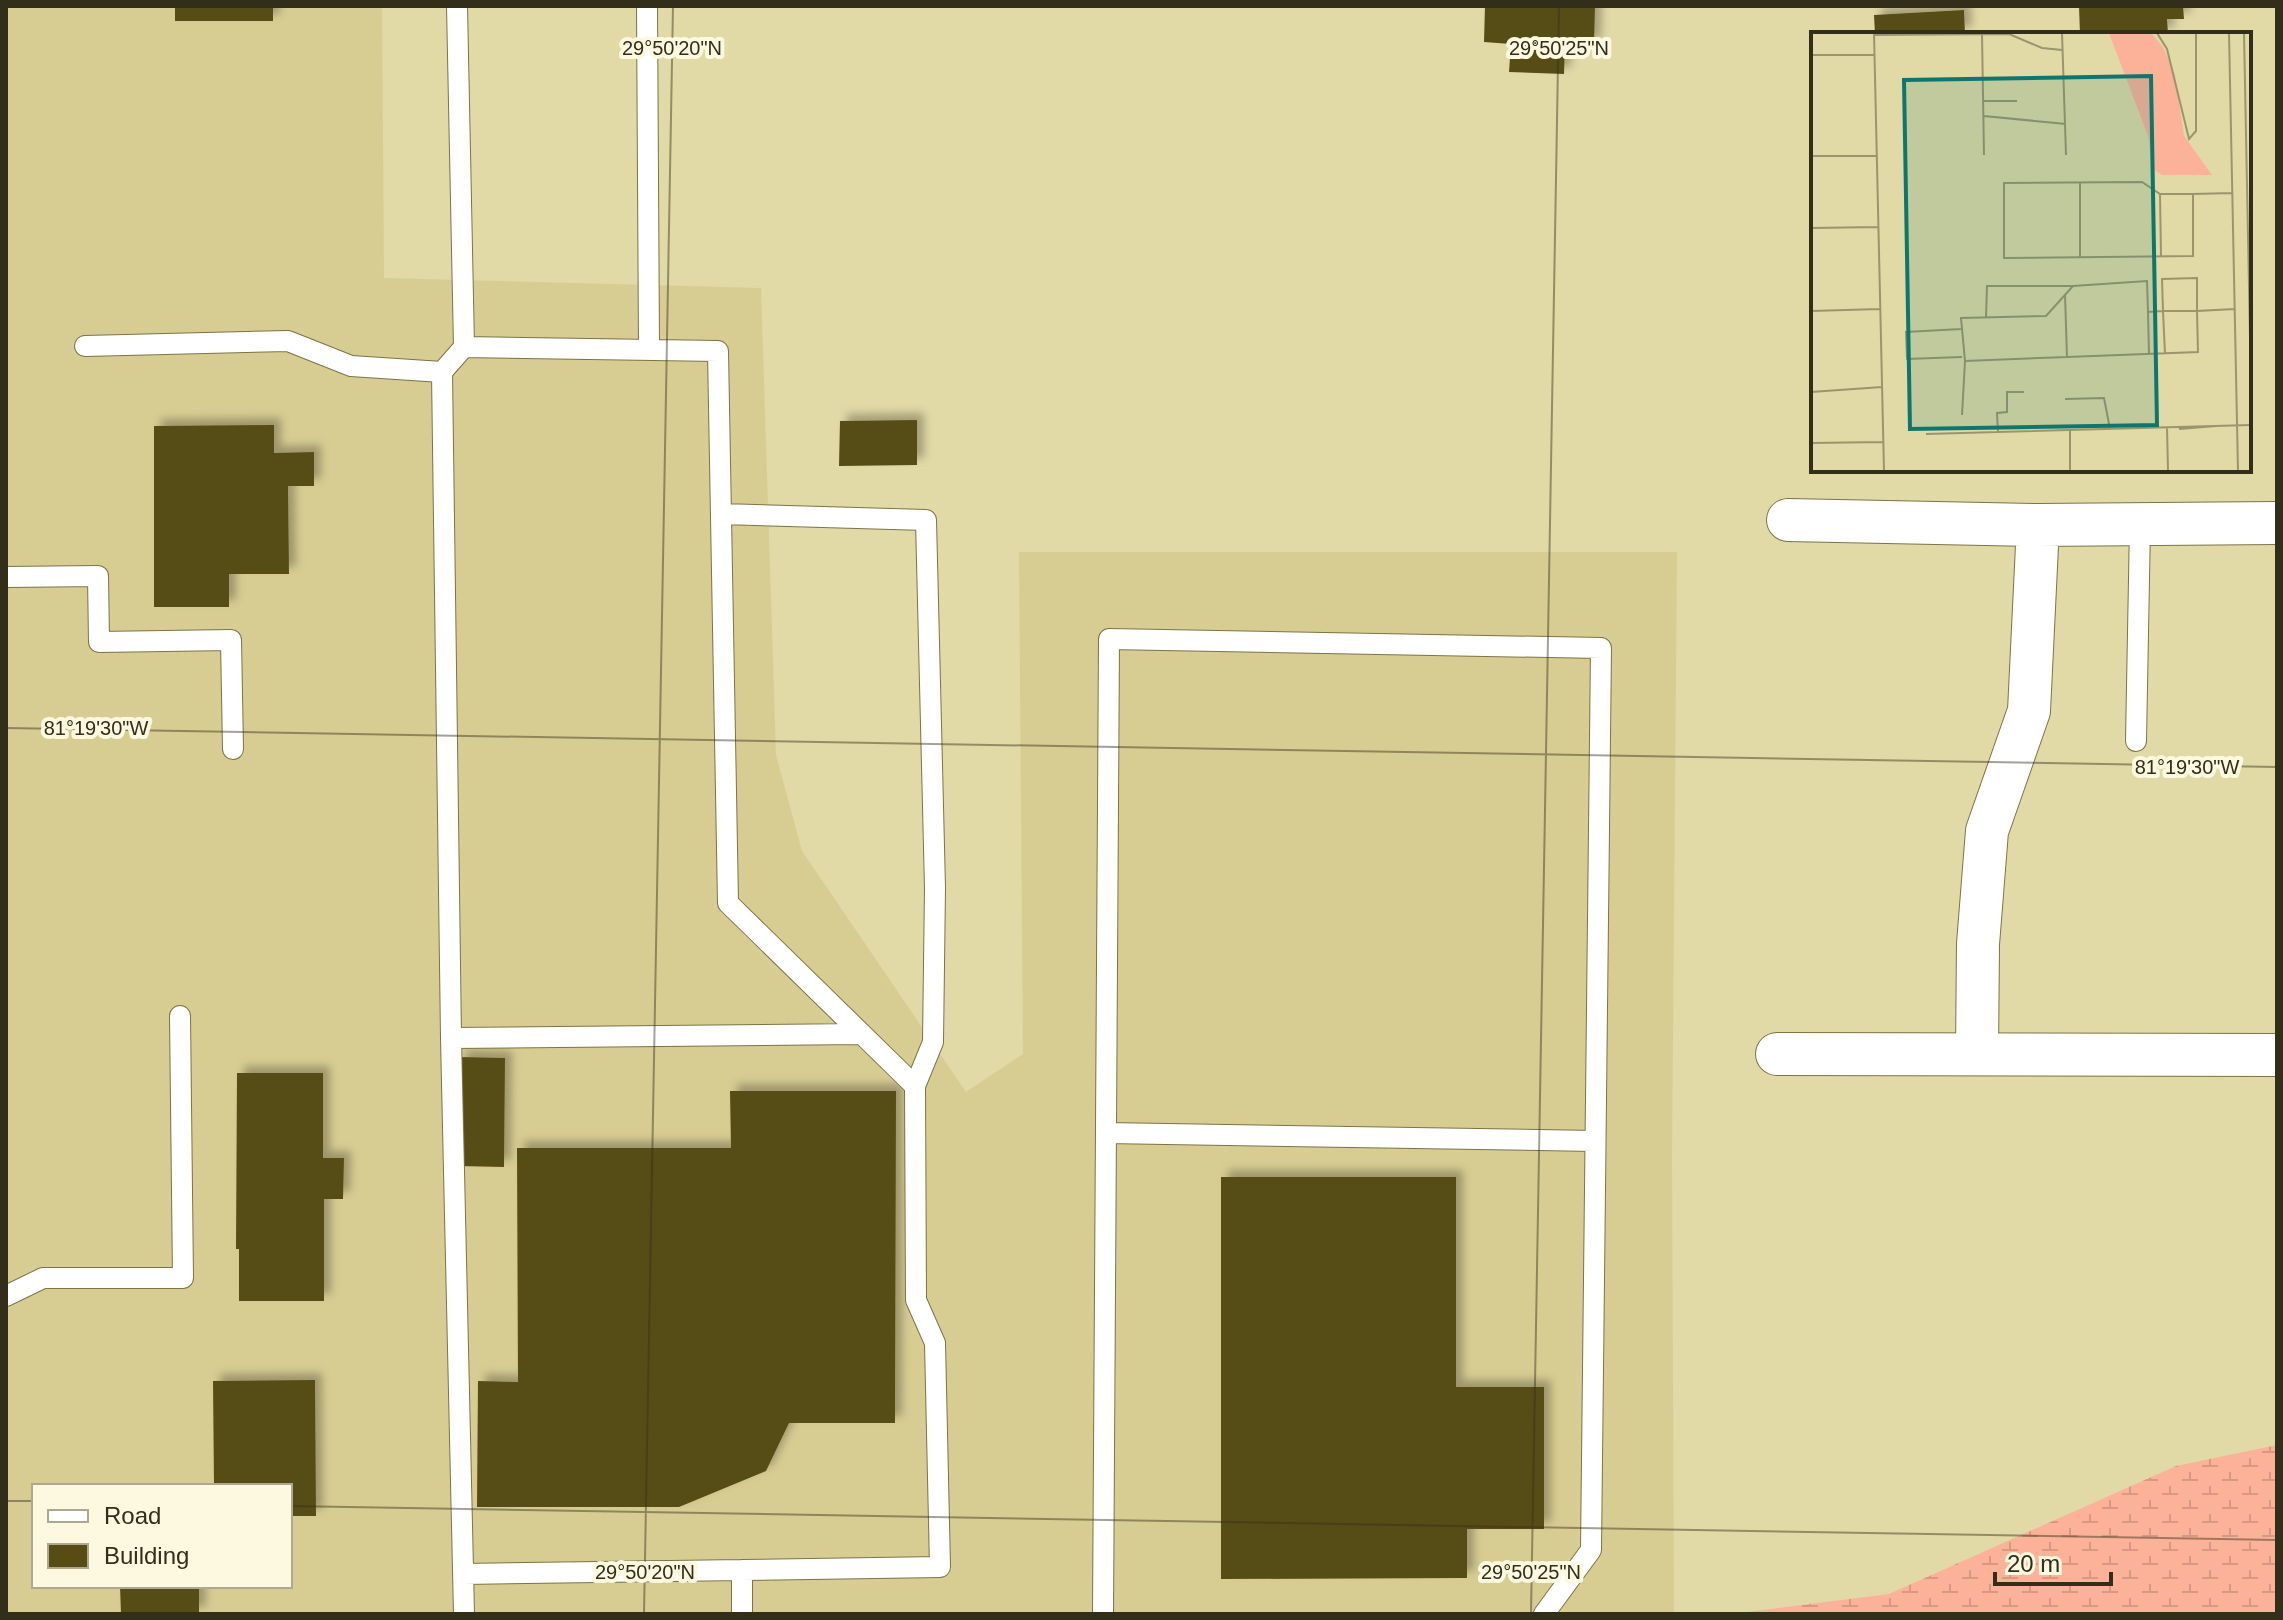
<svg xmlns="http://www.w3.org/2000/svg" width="2283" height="1620" font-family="Helvetica,sans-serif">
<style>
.built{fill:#d7cd93;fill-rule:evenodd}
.wetland{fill:url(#wetland-marsh)}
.building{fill:#574d14;filter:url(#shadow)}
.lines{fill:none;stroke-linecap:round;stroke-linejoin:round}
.service-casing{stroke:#7c7445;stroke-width:22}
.minor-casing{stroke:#7c7445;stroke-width:44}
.service{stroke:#fff;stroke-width:20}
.minor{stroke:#fff;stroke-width:42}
.ticks{fill:none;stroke:#322e1a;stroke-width:2;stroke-opacity:0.45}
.inset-road{fill:none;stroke:#9b956e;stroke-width:2}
.view{fill:#0f766e;fill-opacity:0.15;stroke:#0f766e;stroke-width:4}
.inset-edge{fill:none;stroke:#322e1a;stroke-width:4}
.ticks-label{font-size:20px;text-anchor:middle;fill:#322e1a;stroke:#fdf9e0;stroke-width:8;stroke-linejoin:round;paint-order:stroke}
</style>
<defs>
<pattern id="wetland-marsh" width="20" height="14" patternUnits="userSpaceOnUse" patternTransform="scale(2)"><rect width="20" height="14" fill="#fcb299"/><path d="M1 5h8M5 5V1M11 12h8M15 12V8" fill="none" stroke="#d89983"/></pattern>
<filter id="shadow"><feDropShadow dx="7" dy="-7" stdDeviation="4" flood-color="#0004"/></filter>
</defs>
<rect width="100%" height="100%" fill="#e1d9a6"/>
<!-- built -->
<path class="built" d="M 6,6 L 382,6 L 384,278 L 761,288 L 776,755 L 802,851 L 966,1092 L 1023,1054 L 1019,552 L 1677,552 L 1672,1157 L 1674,1614 L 6,1614 ZM 34,1486 L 290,1486 L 290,1586 L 34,1586 Z"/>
<!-- wetland -->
<path class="wetland" d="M 2277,1445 L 2277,1614 L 1730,1614 L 1889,1594 L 2176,1466 Z"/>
<!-- building -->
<path class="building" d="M 175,6 L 273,6 L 273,21 L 175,21 Z
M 1485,6 L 1595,6 L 1594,46 L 1565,44 L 1564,74 L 1509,72 L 1511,44 L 1484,42 Z
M 2079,6 L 2183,6 L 2184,19 L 2167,19 L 2168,34 L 2080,34 Z
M 1964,10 L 1965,34 L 1875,34 L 1874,15 Z
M 917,420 L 917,465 L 839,466 L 840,421 Z
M 274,425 L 274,453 L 314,452 L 314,486 L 288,486 L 289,574 L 229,574 L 229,607 L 154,607 L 154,426 Z
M 459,1057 L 505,1058 L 504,1167 L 458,1166 Z
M 237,1073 L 323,1073 L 323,1158 L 344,1158 L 343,1199 L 324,1199 L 324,1301 L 239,1301 L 239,1249 L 236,1249 Z
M 730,1091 L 896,1091 L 895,1423 L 789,1423 L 766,1471 L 679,1507 L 477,1507 L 478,1381 L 518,1382 L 517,1148 L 731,1148 Z
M 1221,1177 L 1456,1177 L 1456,1387 L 1544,1387 L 1544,1529 L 1467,1529 L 1467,1578 L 1221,1579 Z
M 315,1380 L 316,1516 L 290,1516 L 290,1486 L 214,1486 L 213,1381 Z
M 120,1586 L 199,1586 L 199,1614 L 121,1614 Z"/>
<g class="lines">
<!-- service casing -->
<g class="service-casing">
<path id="service" d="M 457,6 L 464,347
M 647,6 L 649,349
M 85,346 L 288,341 L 351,366 L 442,372
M 721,514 L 926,520 L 935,888 L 933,1042 L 915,1086
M 6,577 L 98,576 L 99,642 L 231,640 L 233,749
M 2136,741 L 2140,525
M 451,1038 L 861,1034
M 1106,1133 L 1595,1141
M 6,1296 L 43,1278 L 183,1278 L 180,1016
M 463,1574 L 742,1570
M 464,1614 L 451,1038 L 442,372 L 464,347 L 718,351 L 728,903 L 915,1086 L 916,1300 L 935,1343 L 940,1567 L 742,1570 L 742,1614
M 1103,1614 L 1109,639 L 1601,648 L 1591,1550 L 1544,1614"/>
</g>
<!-- minor casing -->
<g class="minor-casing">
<path id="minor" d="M 1788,520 L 2038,525 L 2277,523
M 1777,1054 L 2277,1055
M 1977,1054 L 1978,944 L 1987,831 L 2029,711 L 2038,525"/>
</g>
<!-- service -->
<use href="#service" class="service"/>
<!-- minor -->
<use href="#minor" class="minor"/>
</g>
<!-- ticks -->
<path class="ticks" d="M 6,728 L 2277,767M 6,1501 L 34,1501M 290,1506 L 2277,1540M 644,1614 L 673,6M 1531,1614 L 1559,6"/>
<!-- overview -->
<g transform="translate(1811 32)">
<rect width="440" height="440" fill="#e1d9a6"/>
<path d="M 298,1 L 340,1 L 352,15 L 364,43 L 373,104 L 401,143 L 351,143 L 342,137 L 337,104 Z" fill="#fcb299"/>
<path class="inset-road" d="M 63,1 L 73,439M 251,1 L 255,123M 346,1 L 356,17 L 378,107 L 385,99 L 385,1M 418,1 L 427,439M 433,1 L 440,356M 171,2 L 173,123M 63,3 L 198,2 L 231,16 L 251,18M 0,23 L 64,23M 173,69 L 206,69M 173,84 L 255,92M 0,124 L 66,124M 269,150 L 269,225M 349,162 L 350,224M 382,162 L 349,162 L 331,150 L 193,151 L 193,226 L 382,224 L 382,162 L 422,161M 0,196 L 67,195M 254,263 L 256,325M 0,279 L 69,277M 337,280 L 338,322M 175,286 L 176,254 L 262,254M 150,297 L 95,300 L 96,327 L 151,325M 354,322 L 352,279 L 351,247 L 386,246 L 386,279 L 352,279 L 337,280 L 336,249 L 262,254 L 235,284 L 150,286 L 154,329 L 256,325 L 387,320 L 386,279 L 424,277M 0,360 L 71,355M 254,367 L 293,366 L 299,397M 151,383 L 154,329M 356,395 L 357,439M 368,397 L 405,394M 259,398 L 259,439M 187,400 L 186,381 L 196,380 L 196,360 L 213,360M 115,402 L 440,393M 0,411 L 72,410"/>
<path class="view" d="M 340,44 L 346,393 L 99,397 L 93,48 Z"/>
<rect width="440" height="440" class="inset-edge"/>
</g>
<g class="ticks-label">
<text x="672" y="55">29°50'20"N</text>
<text x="1559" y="55">29°50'25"N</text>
<text x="96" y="735">81°19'30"W</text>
<text x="2187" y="774">81°19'30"W</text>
<text x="645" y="1579">29°50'20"N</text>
<text x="1531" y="1579">29°50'25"N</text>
</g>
<!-- border -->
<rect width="2283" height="1620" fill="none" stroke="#322e1a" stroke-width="16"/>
<!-- legend -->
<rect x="32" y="1484" width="260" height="104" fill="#fdf9e0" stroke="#aca891" stroke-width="2"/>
<rect x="48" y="1510" width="40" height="12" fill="#ffffff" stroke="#aca891" stroke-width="2"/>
<text x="104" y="1524" font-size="24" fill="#322e1a">Road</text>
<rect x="48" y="1544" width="40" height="24" fill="#574d14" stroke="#aca891" stroke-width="2"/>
<text x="104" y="1564" font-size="24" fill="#322e1a">Building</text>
<!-- scale -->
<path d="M1995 1572v12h116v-12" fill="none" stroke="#322e1a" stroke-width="4"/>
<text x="2007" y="1572" font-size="24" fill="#322e1a" stroke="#fdf9e0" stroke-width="6" paint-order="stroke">20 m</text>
</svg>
